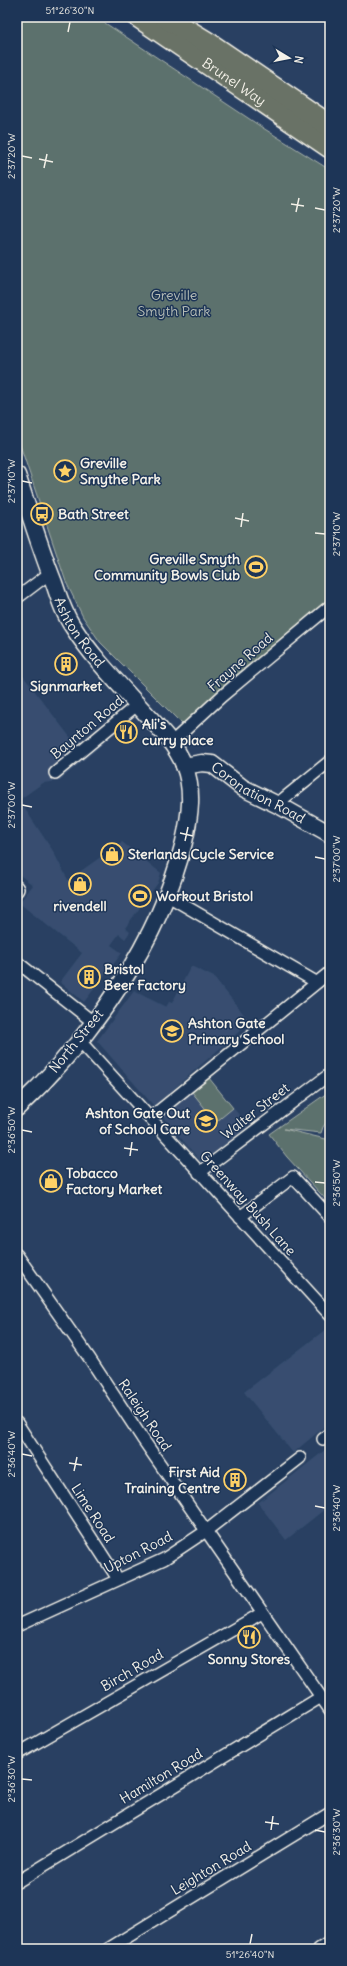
<svg xmlns="http://www.w3.org/2000/svg" width="347" height="1966" font-family="Delius,sans-serif">
<style>
.built{fill:#374e70}
.green{fill:#5b716d;stroke:#a8b1aa}
.lines{fill:none;stroke-linecap:round;stroke-linejoin:round}
.street-casing{stroke:#f4f1e8;stroke-width:14}
.secondary-casing{stroke:#f4f1e8;stroke-width:19}
.highway-casing{stroke:#f4f1e8;stroke-width:24}
.street{stroke:#1d3557;stroke-width:11}
.secondary{stroke:#1d3557;stroke-width:16}
.highway{stroke:#697266;stroke-width:21}
.ticks{fill:none;stroke:#f4f1e8;stroke-width:1.5}
.labels{text-anchor:middle;stroke-width:3;stroke-linejoin:round;paint-order:stroke}
.street-label{font-size:14px;fill:#f4f1e8;stroke:#1d3557}
.park-label{font-size:14px;fill:#b7beb7;stroke:#1d3557}
.poi-label{font-size:14px;font-weight:bold;fill:#f4f1e8;stroke:#1d3557;text-anchor:start}
.neatline{fill:none;stroke:#f4f1e8;stroke-width:1.5}
.ticks-label{font-size:10px;text-anchor:middle;fill:#f4f1e8}
</style>
<rect width="100%" height="100%" fill="#294062"/>
<filter id="ink" filterUnits="userSpaceOnUse"><feTurbulence type="fractalNoise" baseFrequency=".025" numOctaves="2"/><feDisplacementMap in="SourceGraphic" scale="8" xChannelSelector="R" yChannelSelector="G"/><feConvolveMatrix kernelMatrix="1 2 1 2 8 2 1 2 1" color-interpolation-filters="sRGB"/></filter>
<g filter="url(#ink)">
<!-- built -->
<path class="built" d="M 17,668 L 80,750 L 99,733 L 106,741 L 59,781 L 43,783 L 19,800 L 53,851 L 68,880 L 122,842 L 161,873 L 158,883 L 125,928 L 130,932 L 125,939 L 119,934 L 111,945 L 122,953 L 84,1002 L 60,982 L 82,953 L 19,903 L 33,885 L 21,876 L 17,871 Z
M 191,966 L 214,977 L 250,1022 L 154,1106 L 97,1041 L 134,991 L 166,1007 L 169,1002 L 172,1003 Z
M 209,1078 L 248,1126 L 202,1163 L 163,1117 Z
M 330,1326 L 330,1422 L 293,1453 L 244,1392 Z
M 330,1446 L 330,1505 L 286,1540 L 258,1503 Z"/>
<!-- green -->
<path class="green" d="M 17,17 L 96,17 L 263,128 L 330,170 L 330,598 L 230,680 L 184,726 L 100,642 L 83,617 L 66,582 L 17,436 Z
M 209,1078 L 233,1108 L 216,1122 L 192,1092 Z
M 330,1091 L 330,1117 L 323,1127 L 321,1133 L 284,1129 L 330,1140 L 330,1204 L 287,1157 L 269,1134 Z"/>
<g class="lines">
<!-- street casing -->
<g class="street-casing">
<path id="street" d="M 17,598 L 50,573
M 171,743 L 222,696 L 330,606
M 55,773 L 138,704
M 277,804 L 330,761
M 17,887 L 18,889 L 17,891
M 168,896 L 316,982
M 17,962 L 93,1022
M 79,1040 L 330,1315
M 150,1118 L 330,972
M 199,1173 L 330,1074
M 240,1217 L 293,1177 L 330,1217
M 17,1255 L 90,1359 L 142,1438 L 330,1710
M 17,1423 L 118,1579
M 323,1439 L 330,1434
M 17,1626 L 164,1559 L 206,1531 L 300,1458
M 17,1754 L 262,1613
M 17,1882 L 321,1697
M 108,1949 L 330,1813
M 319,1949 L 330,1942"/>
</g>
<!-- secondary casing -->
<g class="secondary-casing">
<g id="secondary">
<path id="s1" d="M 17,475 C 29,511 40,548 54,583 C 59,598 64,614 73,627 C 91,655 115,680 137,704 C 154,723 174,741 184,765 C 194,790 190,816 184,842 C 160,941 91,1039 17,1108"/>
<path id="s2" d="M 184,766 L 202,763 L 212,764 L 243,788 L 282,807 L 330,834"/>
</g>
</g>
<!-- highway casing -->
<g class="highway-casing">
<g id="highway">
<path id="s3" d="M 139,17 L 330,147"/>
<path d="M 165,17 L 208,43 L 330,126"/>
</g>
</g>
<!-- street -->
<use href="#street" class="street"/>
<!-- secondary -->
<use href="#secondary" class="secondary"/>
<!-- highway -->
<use href="#highway" class="highway"/>
</g>
</g>
<!-- ticks -->
<path class="ticks" d="M 68,32 L 70,22M 22,156 L 32,158M 39,159 L 53,162M 44,168 L 47,154M 291,204 L 304,206M 315,208 L 325,210M 296,212 L 299,198M 22,481 L 32,483M 235,518 L 249,521M 241,527 L 243,513M 315,533 L 325,534M 22,805 L 32,807M 180,833 L 193,836M 185,841 L 188,827M 315,857 L 325,859M 22,1130 L 32,1132M 124,1148 L 138,1150M 130,1156 L 132,1142M 315,1182 L 325,1183M 22,1454 L 32,1456M 69,1463 L 82,1465M 74,1471 L 77,1457M 315,1506 L 325,1508M 22,1779 L 32,1780M 265,1822 L 279,1824M 271,1830 L 273,1816M 315,1830 L 325,1832M 250,1944 L 252,1934"/>
<!-- icons -->
<defs>
<g id="sight-ring" transform="scale(1.15)"><circle r="9.5" fill="#1d3557" stroke="#ffd166" stroke-width="1.5"/><path d="M0-6L1.8-2.2L6-1.7L2.9 1.2L3.7 5.4L0 3.3L-3.7 5.4L-2.9 1.2L-6-1.7L-1.8-2.2Z" fill="#ffd166"/></g>
<g id="bus-ring" transform="scale(1.15)"><circle r="9.5" fill="#1d3557" stroke="#ffd166" stroke-width="1.5"/><path d="M-5-6H5V4H4V6H2V4H-2V6H-4V4H-5ZM-3.5-4V0h7V-4ZM-3.5 1.2v1.5H-2V1.2ZM2 1.2v1.5H3.5V1.2Z" fill="#ffd166"/></g>
<g id="stadium-ring" transform="scale(1.15)"><circle r="9.5" fill="#1d3557" stroke="#ffd166" stroke-width="1.5"/><path d="M0-5a6.5 5 0 1 0 0 10a6.5 5 0 1 0 0-10ZM-3.5-1.8h7v3.6h-7Z" fill="#ffd166"/></g>
<g id="building-ring" transform="scale(1.15)"><circle r="9.5" fill="#1d3557" stroke="#ffd166" stroke-width="1.5"/><path d="M-4-6H4V6H1V3H-1V6H-4ZM-2.5-4.3h1.7v1.8h-1.7ZM.8-4.3h1.7v1.8H.8ZM-2.5-1h1.7V.8h-1.7ZM.8-1h1.7V.8H.8Z" fill="#ffd166"/></g>
<g id="restaurant-ring" transform="scale(1.15)"><circle r="9.5" fill="#1d3557" stroke="#ffd166" stroke-width="1.5"/><path d="M-5-6h1v4h1v-4h1v4h1v-4h1v5L-1.5 .5V6h-2V.5L-5-1ZM5-6V6H3V1.5H1.5Q1.5-4 5-6Z" fill="#ffd166"/></g>
<g id="shop-ring" transform="scale(1.15)"><circle r="9.5" fill="#1d3557" stroke="#ffd166" stroke-width="1.5"/><path d="M-5-2.5h2.3a2.7 3.5 0 0 1 5.4 0H5L5.5 6h-11ZM-1.5-2.5h3a1.5 2.3 0 0 0-3 0Z" fill="#ffd166"/></g>
<g id="school-ring" transform="scale(1.15)"><circle r="9.5" fill="#1d3557" stroke="#ffd166" stroke-width="1.5"/><path d="M0-5L7-2L0 1L-7-2ZM-4 1L0 2.5L4 1V4Q0 6-4 4Z" fill="#ffd166"/></g>
</defs>
<g fill-rule="evenodd">
<use href="#sight-ring" x="65" y="471"/>
<use href="#bus-ring" x="42" y="514"/>
<use href="#stadium-ring" x="256" y="567"/>
<use href="#building-ring" x="66" y="664"/>
<use href="#restaurant-ring" x="126" y="732"/>
<use href="#shop-ring" x="112" y="854"/>
<use href="#shop-ring" x="80" y="884"/>
<use href="#stadium-ring" x="140" y="896"/>
<use href="#building-ring" x="89" y="977"/>
<use href="#school-ring" x="172" y="1031"/>
<use href="#school-ring" x="206" y="1121"/>
<use href="#shop-ring" x="51" y="1181"/>
<use href="#building-ring" x="235" y="1480"/>
<use href="#restaurant-ring" x="249" y="1637"/>
</g>
<g class="labels">
<!-- street labels -->
<g class="street-label">
<text dy="5" stroke="none"><textPath href="#s3" startOffset="115">Brunel Way</textPath></text>
<text dy="5" stroke="none"><textPath href="#s1" startOffset="170">Ashton Road</textPath></text>
<text transform="translate(240 662) rotate(-41)" y="5">Frayne Road</text>
<text transform="translate(87 727) rotate(-40)" y="5">Baynton Road</text>
<text dy="5" stroke="none"><textPath href="#s2" startOffset="83">Coronation Road</textPath></text>
<text transform="translate(76 1041) rotate(-51)" y="5">North Street</text>
<text transform="translate(255 1111) rotate(-38)" y="5">Walter Street</text>
<text transform="translate(248 1203) rotate(48)" y="5">Greenway Bush Lane</text>
<text transform="translate(145 1415) rotate(56)" y="5">Raleigh Road</text>
<text transform="translate(93 1513) rotate(57)" y="5">Lime Road</text>
<text transform="translate(138 1552) rotate(-27)" y="5">Upton Road</text>
<text transform="translate(132 1670) rotate(-30)" y="5">Birch Road</text>
<text transform="translate(161 1776) rotate(-31)" y="5">Hamilton Road</text>
<text transform="translate(211 1868) rotate(-31)" y="5">Leighton Road</text>
</g>
<!-- park labels -->
<g class="park-label">
<text x="174" y="300">Greville<tspan x="174" dy="16">Smyth Park</tspan></text>
</g>
<!-- poi labels -->
<g class="poi-label">
<text x="80" y="468">Greville<tspan x="80" dy="16">Smythe Park</tspan></text>
<text x="58" y="519">Bath Street</text>
<text x="240" y="564" text-anchor="end">Greville Smyth<tspan x="240" dy="16">Community Bowls Club</tspan></text>
<text x="66" y="691" text-anchor="middle">Signmarket</text>
<text x="142" y="729">Ali's<tspan x="142" dy="16">curry place</tspan></text>
<text x="128" y="859">Sterlands Cycle Service</text>
<text x="156" y="901">Workout Bristol</text>
<text x="80" y="911" text-anchor="middle">rivendell</text>
<text x="104" y="974">Bristol<tspan x="104" dy="16">Beer Factory</tspan></text>
<text x="188" y="1028">Ashton Gate<tspan x="188" dy="16">Primary School</tspan></text>
<text x="190" y="1118" text-anchor="end">Ashton Gate Out<tspan x="190" dy="16">of School Care</tspan></text>
<text x="66" y="1178">Tobacco<tspan x="66" dy="16">Factory Market</tspan></text>
<text x="220" y="1477" text-anchor="end">First Aid<tspan x="220" dy="16">Training Centre</tspan></text>
<text x="249" y="1664" text-anchor="middle">Sonny Stores</text>
</g>
</g>
<!-- margin -->
<rect width="347" height="1966" fill="none" stroke="#1d3557" stroke-width="44"/>
<!-- north arrow -->
<g transform="translate(289 58) rotate(100)" stroke="#1d3557" stroke-width="3" paint-order="stroke">
<path d="M0-3L7 15L0 10L-7 15Z" fill="#f4f1e8"/>
<text y="-6" font-size="11" font-weight="bold" text-anchor="middle" fill="#f4f1e8">N</text>
</g>
<rect x="22" y="22" width="303" height="1922" class="neatline"/>
<g class="ticks-label">
<text x="70" y="14">51°26'30"N</text>
<text transform="translate(11 156) rotate(-90)" y="4">2°37'20"W</text>
<text transform="translate(336 210) rotate(-90)" y="4">2°37'20"W</text>
<text transform="translate(11 481) rotate(-90)" y="4">2°37'10"W</text>
<text transform="translate(336 534) rotate(-90)" y="4">2°37'10"W</text>
<text transform="translate(11 805) rotate(-90)" y="4">2°37'00"W</text>
<text transform="translate(336 859) rotate(-90)" y="4">2°37'00"W</text>
<text transform="translate(11 1130) rotate(-90)" y="4">2°36'50"W</text>
<text transform="translate(336 1183) rotate(-90)" y="4">2°36'50"W</text>
<text transform="translate(11 1454) rotate(-90)" y="4">2°36'40"W</text>
<text transform="translate(336 1508) rotate(-90)" y="4">2°36'40"W</text>
<text transform="translate(11 1779) rotate(-90)" y="4">2°36'30"W</text>
<text transform="translate(336 1832) rotate(-90)" y="4">2°36'30"W</text>
<text x="250" y="1958">51°26'40"N</text>
</g>
</svg>
